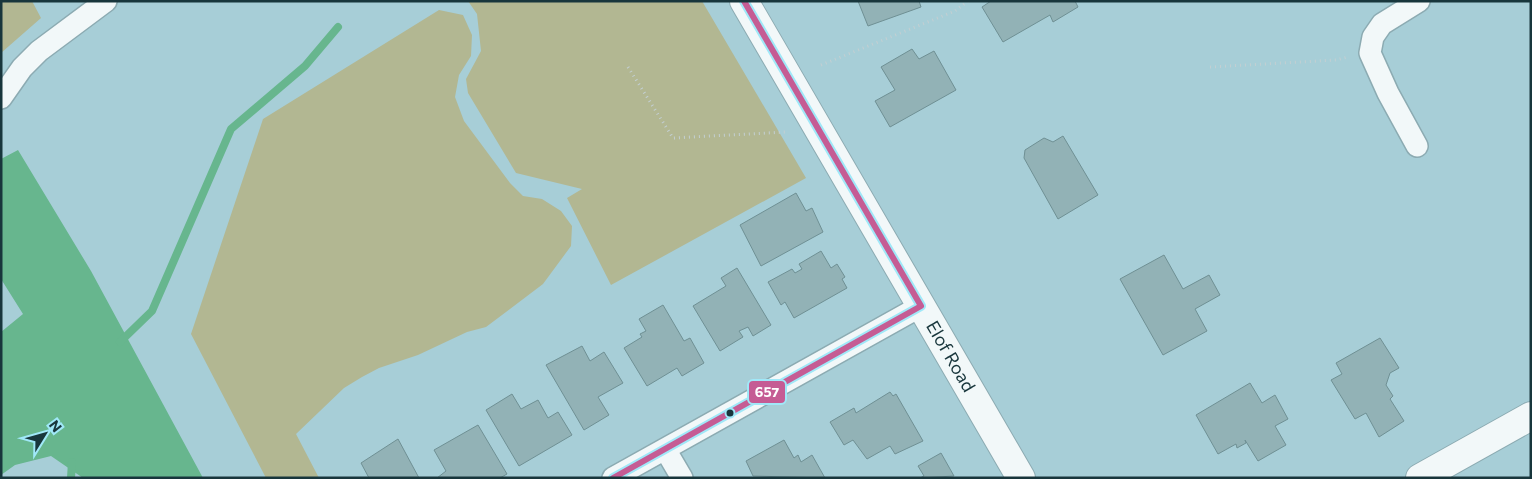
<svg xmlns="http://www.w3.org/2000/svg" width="1532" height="479" font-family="Commissioner,sans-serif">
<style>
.green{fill:#b2b792}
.water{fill:#67b68e}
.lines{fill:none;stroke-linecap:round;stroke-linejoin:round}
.stream{stroke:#67b68e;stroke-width:8}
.building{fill:#92b2b6;stroke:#6f9094}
.street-casing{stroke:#8cabb2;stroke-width:24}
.secondary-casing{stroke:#8cabb2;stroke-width:30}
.path{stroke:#c3cfd2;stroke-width:3;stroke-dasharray:1 4;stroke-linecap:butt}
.street{stroke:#f2f8f9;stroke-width:21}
.secondary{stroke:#f2f8f9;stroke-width:28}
.bus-1-casing{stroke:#a0e8f8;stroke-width:10}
.bus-1{stroke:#c55c94;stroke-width:6}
.bus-dot{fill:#18363c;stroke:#a0e8f8;stroke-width:2}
.labels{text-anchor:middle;stroke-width:4;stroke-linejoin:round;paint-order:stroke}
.street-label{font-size:18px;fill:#18363c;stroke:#a0e8f8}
.line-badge{stroke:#a0e8f8;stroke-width:2}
.badge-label{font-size:14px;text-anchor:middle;font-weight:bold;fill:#fff}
</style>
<rect width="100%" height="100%" fill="#a7ced7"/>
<!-- green -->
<path class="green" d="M 1,1 L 32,1 L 41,18 L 1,53 Z
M 468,1 L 702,1 L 806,178 L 611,285 L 567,198 L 582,189 L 516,173 L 468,93 L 466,79 L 481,51 L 477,14 Z
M 439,10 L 463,15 L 472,35 L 471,56 L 459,75 L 455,97 L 464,121 L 510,183 L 523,196 L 542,199 L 561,211 L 572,226 L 571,246 L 543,284 L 486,327 L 467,332 L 418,355 L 379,368 L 362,377 L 344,388 L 296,434 L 319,478 L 266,478 L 191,334 L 263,119 Z"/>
<!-- water -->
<path class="water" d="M 18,150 L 91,271 L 203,478 L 83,478 L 51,456 L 15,465 L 1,475 L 1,332 L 23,314 L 1,279 L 1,159 Z"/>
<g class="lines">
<!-- stream -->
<path class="stream" d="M 120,342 L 152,311 L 231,129 L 305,66 L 338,27
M 71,478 L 72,462"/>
</g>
<!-- building -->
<path class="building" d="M 858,1 L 919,1 L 921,7 L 868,26 Z
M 991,1 L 1075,1 L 1078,7 L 1053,22 L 1050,15 L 1003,42 L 982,7 Z
M 912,49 L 919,59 L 934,51 L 956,90 L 890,127 L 875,101 L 895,90 L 881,67 Z
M 1063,136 L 1098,195 L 1058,219 L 1024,158 L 1025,150 L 1044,138 L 1053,142 Z
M 796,193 L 806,211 L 812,208 L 823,232 L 761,266 L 740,225 Z
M 821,251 L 831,268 L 837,264 L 845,277 L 842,279 L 847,288 L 794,318 L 785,302 L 781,305 L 768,282 L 792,269 L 795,273 L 802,269 L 799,264 Z
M 1164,255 L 1183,289 L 1209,275 L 1220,295 L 1195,309 L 1207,331 L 1163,355 L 1120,279 Z
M 737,268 L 771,325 L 753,336 L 748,327 L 739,331 L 743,337 L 720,351 L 693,306 L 726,286 L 721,278 Z
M 663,305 L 684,341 L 690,338 L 704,363 L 682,376 L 677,368 L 647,386 L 624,348 L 642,337 L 640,334 L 646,331 L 639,319 Z
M 1380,338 L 1399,368 L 1390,373 L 1386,385 L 1393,396 L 1390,399 L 1404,421 L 1379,437 L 1366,413 L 1355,419 L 1331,380 L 1342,374 L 1336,363 Z
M 582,346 L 590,361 L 604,352 L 623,383 L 598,397 L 609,415 L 584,430 L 546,365 Z
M 1250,383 L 1262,403 L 1275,395 L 1288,419 L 1275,426 L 1286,445 L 1258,461 L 1245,440 L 1246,443 L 1237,448 L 1236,444 L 1218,454 L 1196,415 Z
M 890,392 L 893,396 L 896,394 L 923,441 L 895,454 L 890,446 L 867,459 L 853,440 L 844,445 L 830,422 L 854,408 L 856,413 Z
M 512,394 L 521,409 L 538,400 L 548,418 L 558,412 L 572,435 L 519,466 L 486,410 Z
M 478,425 L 507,474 L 500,478 L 437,478 L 446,471 L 434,450 Z
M 398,439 L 419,478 L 369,478 L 361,463 Z
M 784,440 L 794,458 L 798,455 L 801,462 L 812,455 L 825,478 L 753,476 L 746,461 Z
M 941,453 L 954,476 L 920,478 L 924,476 L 918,466 Z"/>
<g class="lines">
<!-- street casing -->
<g class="street-casing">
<path id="street" d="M 1,98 L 22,68 L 39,51 L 106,1
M 1417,146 L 1388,93 L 1370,53 L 1373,37 L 1382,24 L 1419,1
M 665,449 L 682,478
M 613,478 L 921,306"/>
</g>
<!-- secondary casing -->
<g class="secondary-casing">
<g id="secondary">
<path id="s1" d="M 744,1 L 1021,478"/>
<path d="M 1420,478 L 1531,416"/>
</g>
</g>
<!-- path -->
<path class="path" d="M 821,65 L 955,11 L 968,1
M 628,67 L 673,138 L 786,132
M 1210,67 L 1336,60 L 1348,57"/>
<!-- street -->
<use href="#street" class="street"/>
<!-- secondary -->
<use href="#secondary" class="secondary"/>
<!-- bus-1 casing -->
<g class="bus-1-casing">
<path id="bus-1" d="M 613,478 L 921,306 L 744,1"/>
</g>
<!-- bus-1 -->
<use href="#bus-1" class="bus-1"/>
</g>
<!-- markers -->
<circle class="bus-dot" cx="730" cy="413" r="4.5"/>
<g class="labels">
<!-- street labels -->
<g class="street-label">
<text dy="6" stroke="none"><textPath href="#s1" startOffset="411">Elof Road</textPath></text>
</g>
</g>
<rect class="line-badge" x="748" y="380" width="38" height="24" rx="5" fill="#c55c94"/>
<g class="badge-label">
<text x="767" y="397">657</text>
</g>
<!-- border -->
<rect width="1532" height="479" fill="none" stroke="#18363c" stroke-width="5"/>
<!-- north arrow -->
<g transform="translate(45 434) rotate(53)" stroke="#a0e8f8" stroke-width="4" paint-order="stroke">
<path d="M0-4L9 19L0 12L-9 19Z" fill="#18363c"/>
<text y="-8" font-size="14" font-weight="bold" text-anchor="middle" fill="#18363c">N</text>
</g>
</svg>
